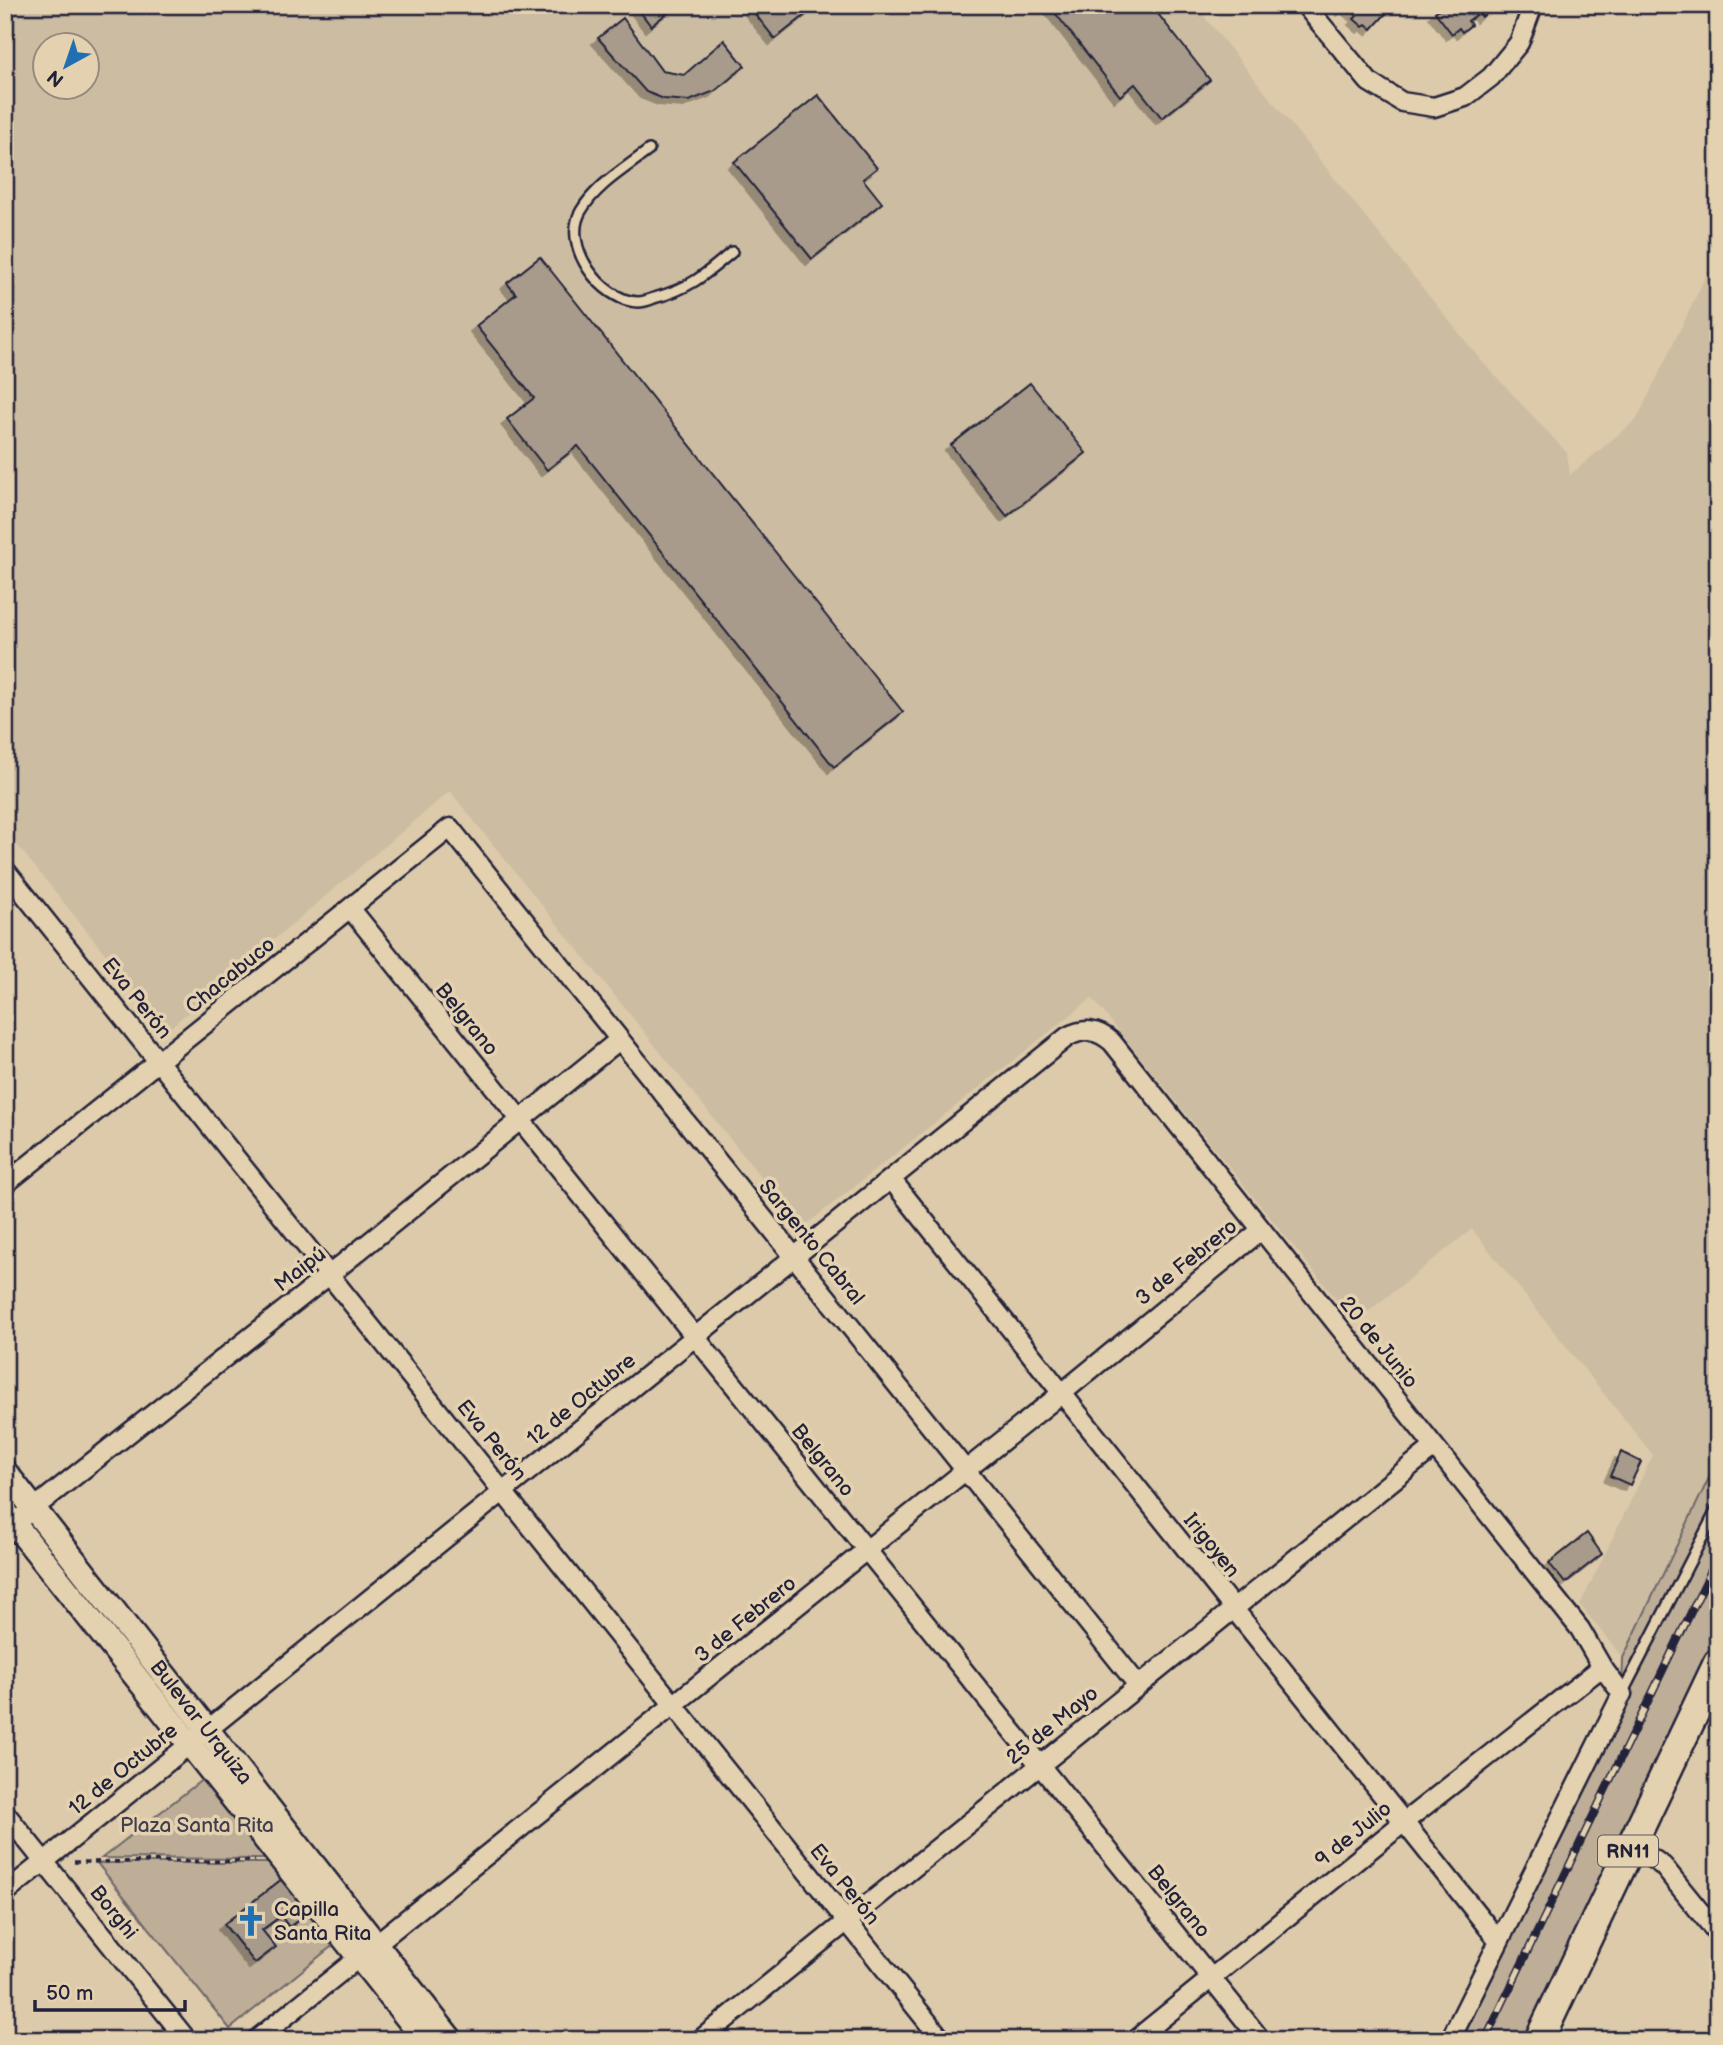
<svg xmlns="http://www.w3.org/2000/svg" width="1723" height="2045" viewBox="0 0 1723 2045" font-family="'Balsamiq Sans',sans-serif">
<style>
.built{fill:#ccbca1;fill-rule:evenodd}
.green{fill:#beae98;stroke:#70686a;stroke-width:2}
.building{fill:#a89b8b;stroke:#22223b;stroke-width:2;filter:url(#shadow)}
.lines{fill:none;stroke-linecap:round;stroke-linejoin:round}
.service-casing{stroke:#22223b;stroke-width:14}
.minor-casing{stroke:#22223b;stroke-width:23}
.tertiary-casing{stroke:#22223b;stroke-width:28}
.primary-casing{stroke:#22223b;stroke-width:33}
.path{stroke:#22223b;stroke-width:3.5;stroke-dasharray:5 5;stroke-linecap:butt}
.service{stroke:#e4d1af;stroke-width:9}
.minor{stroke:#e4d1af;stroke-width:18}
.tertiary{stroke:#e4d1af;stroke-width:23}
.primary{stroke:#e4d1af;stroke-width:28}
.rail-casing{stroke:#22223b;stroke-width:8}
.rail{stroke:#e4d1af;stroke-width:5;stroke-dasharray:16;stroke-linecap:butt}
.labels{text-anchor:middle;stroke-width:7;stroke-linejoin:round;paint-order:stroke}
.shield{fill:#e4d1af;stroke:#5c565e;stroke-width:2}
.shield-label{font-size:19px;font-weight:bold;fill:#22223b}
.street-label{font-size:21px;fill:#22223b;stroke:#e4d1af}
.park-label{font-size:21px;fill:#413e4e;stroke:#e4d1af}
.poi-label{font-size:21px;fill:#22223b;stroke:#e4d1af;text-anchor:start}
</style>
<defs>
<filter id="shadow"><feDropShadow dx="-6" dy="6" stdDeviation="0" flood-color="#0004"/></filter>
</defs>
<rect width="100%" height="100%" fill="#dccaaa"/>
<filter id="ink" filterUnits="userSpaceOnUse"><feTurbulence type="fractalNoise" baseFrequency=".0143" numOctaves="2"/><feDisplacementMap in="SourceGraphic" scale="14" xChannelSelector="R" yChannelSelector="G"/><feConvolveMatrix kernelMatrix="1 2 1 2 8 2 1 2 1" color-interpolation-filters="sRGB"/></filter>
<g filter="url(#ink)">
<!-- built -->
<path class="built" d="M5 5H1195L1479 358 1567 453 1570 475 1637 419 1718 251V1459L1623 1658 1580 1605 1653 1455 1472 1229 1355 1322 1092 998 802 1228 450 791 167 1030 5 830ZM46 46H88V88H46Z"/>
<!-- green -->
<path class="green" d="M1718 1459V1663L1539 2040H1450L1622 1694 1623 1658Z
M203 1779 265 1859 102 1858Z
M97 1863H270L282 1879 224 1925 255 1963 275 1947 262 1930 281 1916 290 1927 307 1913 332 1946 230 2029Z"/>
<!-- building -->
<path class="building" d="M635 5H677L651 26Z
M748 5H818L775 39Z
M1049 5H1151L1210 80 1162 118 1135 84 1120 96Z
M1338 5H1386L1390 9 1372 29 1366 24 1363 27 1354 19 1357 16 1347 7 1343 10Z
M1444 5H1490L1491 9 1482 17 1479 13 1468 21 1471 25 1462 32 1459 28 1452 34 1435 12Z
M623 18 662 71 684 75 724 40 745 66 715 91 689 101 664 99 646 92 598 38Z
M818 95 877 168 863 179 882 203 812 259 734 162Z
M540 257 903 712 834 767 578 446 547 470 507 419 534 398 476 326 516 294 507 283Z
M1030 383 1086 453 1007 516 951 445Z
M1621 1452 1641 1462 1630 1485 1610 1476Z
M1587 1533 1602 1554 1565 1583 1549 1563Z
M282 1879 299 1902 292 1907 301 1918 289 1927 281 1916 262 1930 276 1947 255 1963 224 1924Z"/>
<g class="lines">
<defs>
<path id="service" d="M649 150C626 168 596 185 581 211 561 245 601 301 638 302 643 302 649 300 654 298 689 289 705 275 732 252
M1622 1694 1718 1507"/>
<path id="minor" d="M1305 5 1369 82 1402 102 1434 107 1465 97 1491 77 1519 43 1533 5
M5 870 942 2040
M350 908 1261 2040
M891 1179 1498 1940
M5 1184 450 828 1138 1685
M5 1531 329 1275 619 1040
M5 1813 187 2040
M1631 1844 1663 1866 1718 1934
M5 1893 1067 1037C1084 1028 1097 1029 1112 1042L1580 1629 1602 1667 1622 1694 1450 2040
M256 2040 1062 1393 1260 1231
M700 2040 1434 1447
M1135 2040 1404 1822 1602 1667"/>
<g id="tertiary">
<path id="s1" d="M5 1472 451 2040"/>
<path d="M5 1512 425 2040"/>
</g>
<path id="primary" d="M1539 2040 1718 1663"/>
</defs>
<!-- service casing -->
<use href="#service" class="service-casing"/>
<!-- minor casing -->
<use href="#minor" class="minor-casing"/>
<!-- tertiary casing -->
<use href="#tertiary" class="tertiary-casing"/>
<!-- primary casing -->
<use href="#primary" class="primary-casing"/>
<!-- path -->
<path class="path" d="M74 1862 255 1861"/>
<!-- service -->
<use href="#service" class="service"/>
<!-- minor -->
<use href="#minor" class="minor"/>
<!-- tertiary -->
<use href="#tertiary" class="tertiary"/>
<!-- primary -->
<use href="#primary" class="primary"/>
<defs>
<path id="rail" d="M1485 2040 1718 1556"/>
</defs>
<!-- rail casing -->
<use href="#rail" class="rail-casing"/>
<!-- rail -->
<use href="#rail" class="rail"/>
</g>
</g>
<!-- icons -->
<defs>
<symbol id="church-bare" viewBox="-9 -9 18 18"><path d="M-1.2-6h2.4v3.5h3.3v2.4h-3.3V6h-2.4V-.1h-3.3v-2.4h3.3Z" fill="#1f6fb2" stroke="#e4d1af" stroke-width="2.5" paint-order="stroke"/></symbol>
</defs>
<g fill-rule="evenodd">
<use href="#church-bare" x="229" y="1899" width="44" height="44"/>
</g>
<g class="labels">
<!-- shield labels -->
<rect class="shield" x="1598" y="1835.5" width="60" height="31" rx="5"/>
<g class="shield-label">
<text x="1628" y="1858">RN11</text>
</g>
<!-- street labels -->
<g class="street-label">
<text transform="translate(230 975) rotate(-39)" y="7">Chacabuco</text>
<text transform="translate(137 998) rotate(51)" y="7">Eva Perón</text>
<text transform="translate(467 1019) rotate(51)" y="7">Belgrano</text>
<text transform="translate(812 1242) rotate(51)" y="7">Sargento Cabral</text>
<text transform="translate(1186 1262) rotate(-39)" y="7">3 de Febrero</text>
<text transform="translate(300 1269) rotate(-38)" y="7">Maipú</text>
<text transform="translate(1379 1342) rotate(51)" y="7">20 de Junio</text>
<text transform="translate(581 1399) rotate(-39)" y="7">12 de Octubre</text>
<text transform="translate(492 1440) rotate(51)" y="7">Eva Perón</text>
<text transform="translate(823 1460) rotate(51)" y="7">Belgrano</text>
<text transform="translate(1212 1545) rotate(51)" y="7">Irigoyen</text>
<text transform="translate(745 1619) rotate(-39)" y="7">3 de Febrero</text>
<text dy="7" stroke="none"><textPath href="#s1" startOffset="318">Bulevar Urquiza</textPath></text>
<text transform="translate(1052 1725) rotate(-39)" y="7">25 de Mayo</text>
<text transform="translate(123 1769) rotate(-39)" y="7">12 de Octubre</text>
<text transform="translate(1353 1834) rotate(-39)" y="7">9 de Julio</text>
<text transform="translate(845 1884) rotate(51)" y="7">Eva Perón</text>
<text transform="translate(1179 1901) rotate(51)" y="7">Belgrano</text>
<text transform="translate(114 1912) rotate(51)" y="7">Borghi</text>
</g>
<!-- park labels -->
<g class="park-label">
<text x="197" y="1832">Plaza Santa Rita</text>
</g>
<!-- poi labels -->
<g class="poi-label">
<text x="274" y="1916">Capilla<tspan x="274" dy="24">Santa Rita</tspan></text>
</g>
</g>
<!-- margin -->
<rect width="1723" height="2045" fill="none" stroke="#e4d1af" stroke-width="28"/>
<rect x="14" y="14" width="1695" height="2017" fill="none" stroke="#22223b" stroke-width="2.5" filter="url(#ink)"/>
<!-- north arrow -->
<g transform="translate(66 66) rotate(220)"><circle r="33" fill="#e4d1af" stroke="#968b81" stroke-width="2"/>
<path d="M0-5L12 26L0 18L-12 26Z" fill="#1f6fb2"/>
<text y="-10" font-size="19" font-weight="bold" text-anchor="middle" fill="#22223b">N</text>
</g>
<!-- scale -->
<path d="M35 2000v10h150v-10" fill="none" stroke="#22223b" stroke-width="3.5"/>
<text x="46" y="2000" font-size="21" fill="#22223b" stroke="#e4d1af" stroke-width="5" paint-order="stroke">50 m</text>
</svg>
